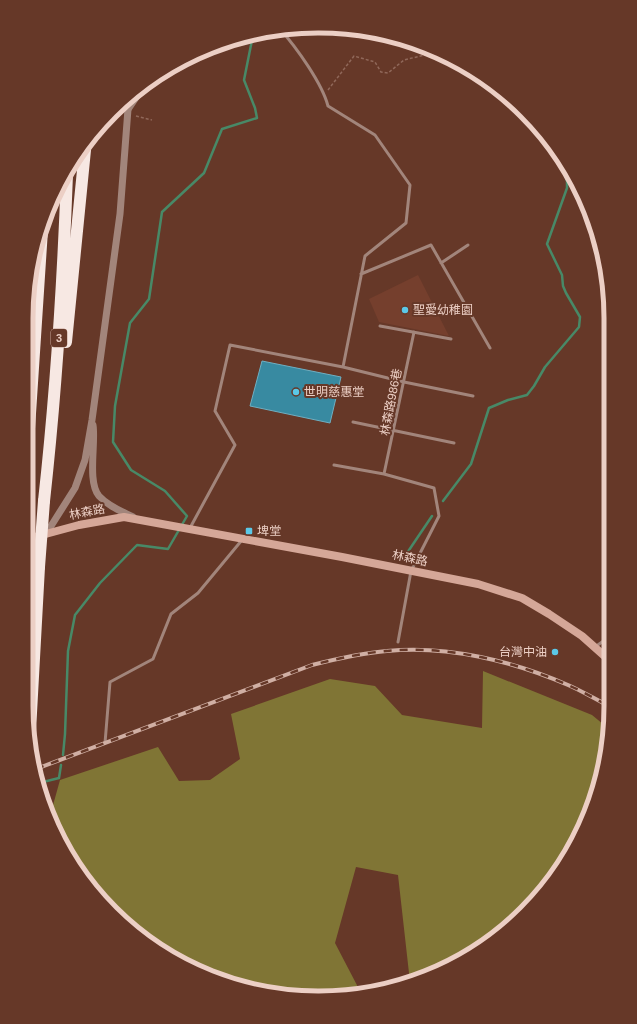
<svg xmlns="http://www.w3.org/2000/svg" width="637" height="1024" viewBox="0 0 637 1024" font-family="Arial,'Noto Sans TC',sans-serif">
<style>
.built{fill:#753f2d}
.forest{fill:#807535}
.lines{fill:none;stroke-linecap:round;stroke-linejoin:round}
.stream{stroke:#488967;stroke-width:2.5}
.building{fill:#388aa1;stroke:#6fafc2}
.path{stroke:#90685a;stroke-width:1.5;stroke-dasharray:3 2;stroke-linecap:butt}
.service{stroke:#a2857b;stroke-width:3}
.tertiary{stroke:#a2857b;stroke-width:7}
.secondary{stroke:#d5a798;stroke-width:8}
.motorway{stroke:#f7e8e3;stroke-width:12}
.rail-casing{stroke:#d0afa4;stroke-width:4}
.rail{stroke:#663828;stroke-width:2.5;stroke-dasharray:8;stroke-linecap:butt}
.motorway-bridge{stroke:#f7e8e3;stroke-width:12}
.poi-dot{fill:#5bc8e7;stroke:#663828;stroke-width:1.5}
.labels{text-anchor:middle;stroke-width:4;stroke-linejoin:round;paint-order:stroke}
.shield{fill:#663828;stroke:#c4a296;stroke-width:1}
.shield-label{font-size:11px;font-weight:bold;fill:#eccfc5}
.poi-label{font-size:12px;fill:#eccfc5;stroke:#663828;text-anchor:start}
.street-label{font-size:12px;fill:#eccfc5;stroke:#663828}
.rim{fill:none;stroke:#eccfc5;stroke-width:5}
</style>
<rect width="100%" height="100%" fill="#663828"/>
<!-- built -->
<path class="built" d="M418 275 449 336 379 322 369 299Z"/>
<!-- forest -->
<path class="forest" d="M483 671 592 715 609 729V743L589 817 551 883 481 949 412 983 410 982 398 875 356 867 335 943 360 991 318 998 225 983 141 938 86 883 50 816 60 780 158 747 179 781 210 780 240 759 231 714 330 679 375 686 402 715 482 728Z"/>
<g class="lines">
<!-- stream -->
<path class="stream" d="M566 177 575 179
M443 501 471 464 489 408 508 400 527 395 534 386 545 367 579 327 580 317 566 293 563 286 562 275 547 244 567 188V181L558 153
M403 559 432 516
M63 755 65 734 68 651 75 615 100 583 137 545 168 549 187 516 165 491 131 470 113 442 115 406 130 323 149 299 162 212 204 173 222 129 257 118 255 108 244 80 253 35
M39 783 59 778 61 765"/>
</g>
<!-- building -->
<path class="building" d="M262 361 341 377 330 423 250 406Z"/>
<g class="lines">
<!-- path -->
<path class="path" d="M328 90 354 56 375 62 381 72 388 73 404 60 437 52
M136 116 152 120"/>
<!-- service -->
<path class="service" d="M280 29C296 47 322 83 328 106L375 135 410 185 406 223 365 256 343 367
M130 110 149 82
M441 263 468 245
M361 274 431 245 490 348
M380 326 451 339
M353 422 454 443
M334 465 384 474 434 488 439 516 411 571 398 642
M384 474 414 332
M190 528 235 445 215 411 230 345 343 367 404 382 473 396
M595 647 609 637
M105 743 110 682 153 659 171 614 198 593 242 540"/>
<!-- tertiary -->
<path class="tertiary" d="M93 425C96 443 87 482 99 496 108 506 121 511 133 517
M46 534 75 488 85 460 92 420 120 214 129 96"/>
<!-- secondary -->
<path class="secondary" d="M27 539 79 525 124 517 342 557 478 584 522 598 549 614 582 636 609 660"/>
<!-- motorway -->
<path class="motorway" d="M66 342 86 140
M27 459 42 230
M44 501C56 392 63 284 67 174
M30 731 39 567"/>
<defs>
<path id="rail" d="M36 769 312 665C336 659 361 653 387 651 447 645 513 661 568 685 582 691 595 699 609 706"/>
</defs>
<!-- rail casing -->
<use href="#rail" class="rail-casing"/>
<!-- rail -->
<use href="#rail" class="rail"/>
<!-- motorway-bridge -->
<path class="motorway-bridge" d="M39 567 44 501"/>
</g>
<!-- markers -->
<g class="poi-dot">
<circle cx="405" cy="310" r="4"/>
<circle cx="296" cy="392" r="4"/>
<rect x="245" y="527" width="8" height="8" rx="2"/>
<circle cx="555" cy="652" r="4"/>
</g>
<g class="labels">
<!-- shield labels -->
<rect class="shield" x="51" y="329" width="16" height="18" rx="3"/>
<g class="shield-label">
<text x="59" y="342">3</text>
</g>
<!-- poi labels -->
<g class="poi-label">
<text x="413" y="314">聖愛幼稚園</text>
<text x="304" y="396">世明慈惠堂</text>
<text x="257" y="535">埤堂</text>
<text x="547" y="656" text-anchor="end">台灣中油</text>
</g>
<!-- street labels -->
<g class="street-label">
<text transform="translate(391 402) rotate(-79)" y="4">林森路986巷</text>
<text transform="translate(87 512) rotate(-11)" y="4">林森路</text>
<text transform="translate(410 558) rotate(12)" y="4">林森路</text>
</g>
</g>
<!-- crop -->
<path d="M0 0H637V1024H0ZM318 33H319A285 285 0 0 1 604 318V706A285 285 0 0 1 319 991H318A285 285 0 0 1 33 706V318A285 285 0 0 1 318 33Z" fill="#663828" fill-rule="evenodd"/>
<path class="rim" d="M318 33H319A285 285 0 0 1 604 318V706A285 285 0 0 1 319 991H318A285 285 0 0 1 33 706V318A285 285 0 0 1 318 33Z"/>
</svg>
